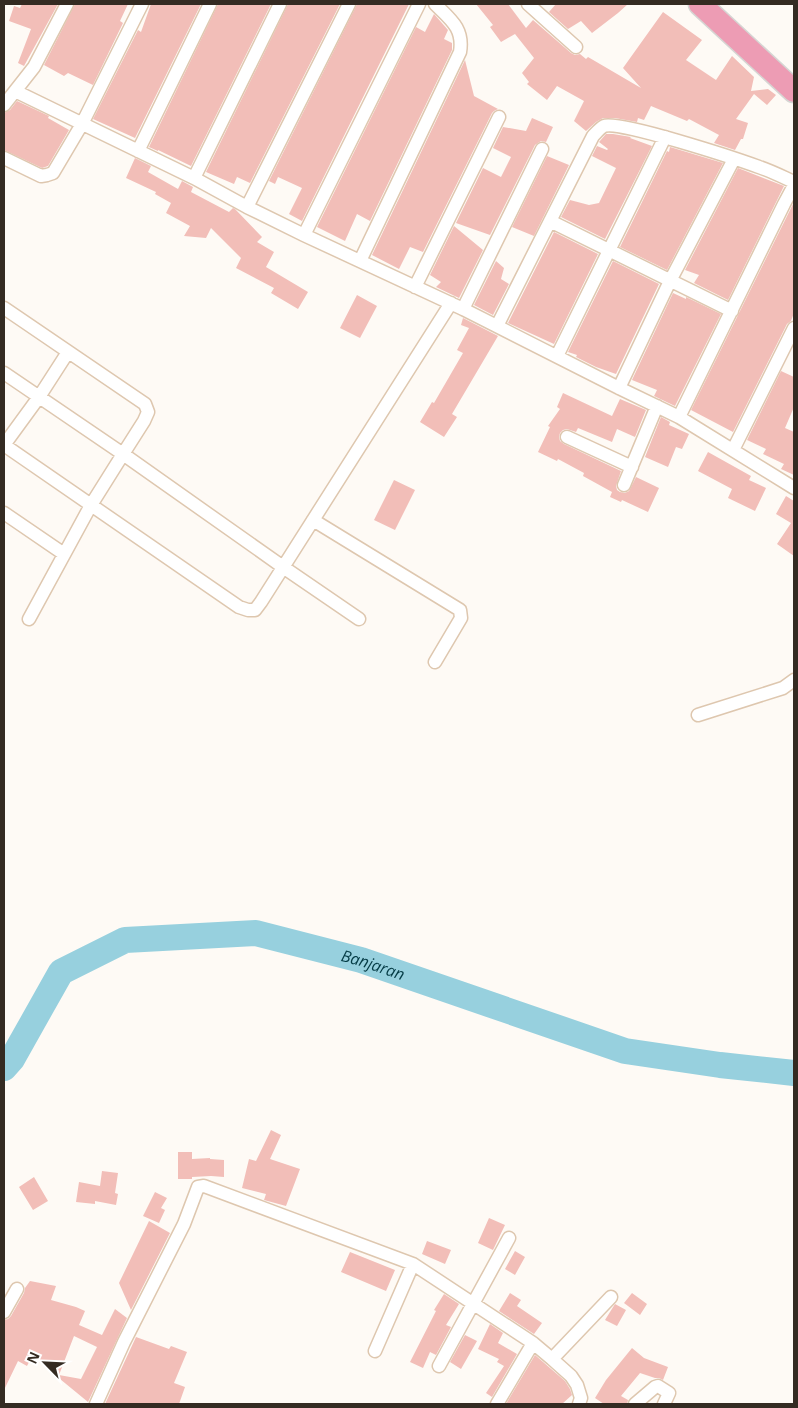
<svg xmlns="http://www.w3.org/2000/svg" width="798" height="1408" viewBox="0 0 798 1408" font-family="'Open Sans',sans-serif">
<style>
.lines{fill:none;stroke-linecap:round;stroke-linejoin:round}
.river{stroke:#97d0de;stroke-width:26}
.building{fill:#f2beb8;fill-rule:evenodd}
.street-casing{stroke:#dec7af;stroke-width:15}
.highway-casing{stroke:#d6d5d3;stroke-width:25}
.street{stroke:#fff;stroke-width:12}
.highway{stroke:#ed9cb4;stroke-width:22}
.labels{text-anchor:middle;stroke-width:4;stroke-linejoin:round;paint-order:stroke}
.water-label{font-size:16px;font-style:italic;fill:#053c46;stroke:#fff}
</style>
<rect width="100%" height="100%" fill="#fefaf5"/>
<g class="lines">
<!-- river -->
<path class="river" id="s1" d="M4 1068 12 1059 61 972 125 940 256 933 361 960 625 1051 720 1065 794 1073"/>
</g>
<!-- building -->
<path class="building" d="M22 4H58L24 66 18 63 31 29 9 21 14 6 20 8Z
M75 4H128L120 21 123 23 93 85 68 73 64 76 44 65Z
M151 4H201L135 138 93 119 138 30 141 32Z
M218 4H271L191 166 158 150V151L149 147Z
M288 4H340L250 183 237 177 234 184 206 172Z
M357 4H409L302 221 289 214 302 188 278 177 275 184 269 181Z
M476 4H508L526 28 533 20 571 53 575 55 580 54 586 59 588 57 641 88 623 68 663 12 702 40 686 60 716 80 732 56 754 77 751 91 768 89 776 95 767 105 754 94 736 119 748 123 743 139H741L735 150 714 143 719 135 689 119 687 121 651 106 644 120 638 118 637 122 615 118H603L596 122 586 131 574 121 584 101 557 86 547 100 527 84 529 82 522 73 534 58 515 34 501 42 490 27 493 25Z
M556 4H628L618 13 592 33 581 21 568 29 549 12Z
M434 14 448 30 444 39 452 43V50L370 221 357 214 345 241 317 227 416 27 425 32Z
M465 60 474 96 498 109 494 111 492 113 423 252 410 247 399 269 372 255Z
M17 101 49 116 48 118 69 130 48 166 42 168 4 150V113L10 110Z
M532 118 553 127 546 142 541 141 535 145 490 235 456 223 483 168 501 177 511 157 493 148 503 127 526 131Z
M606 134H613L631 137 630 138 652 146 605 239 561 217 570 200 589 205 599 203 616 168 592 156 597 146 607 150 608 149 599 142Z
M670 147 723 163 667 270 620 247 667 151 669 152Z
M547 156 569 165 534 236 512 227Z
M135 158 151 166 148 172 178 189 182 181 193 187 191 192 229 212 233 208 235 209 262 237 257 242 274 252 266 267 308 292 298 309 271 293 274 288 236 268 241 258 211 228 206 238 184 236 190 226 166 213 171 203 155 194 156 192 126 178Z
M738 168 784 186 728 300 694 283 699 275 685 270Z
M794 202V313L791 321 787 324 733 432 691 410Z
M454 226 483 250 459 298 436 287 441 282 430 275Z
M554 232 598 254 554 344 508 323Z
M496 261 504 268 501 279 509 284 493 315 474 305Z
M613 261 659 284 616 374 596 367 576 357 577 355 568 352Z
M673 293 686 299V297L721 314 675 406 654 396 657 390 632 380Z
M357 295 377 306 360 338 340 328Z
M463 318 498 336 452 414 457 417 444 437 420 422 432 402 434 403 463 353 457 350 469 328 461 325Z
M781 371 794 377V407L785 428 794 432V475L781 469 784 464 763 454 766 449 747 440Z
M563 393 612 416 620 399 646 410 635 437 617 429 612 442 578 428 576 432 567 429 563 430 560 433 559 437 560 441 564 444 621 471 616 486 617 490 620 492 625 493 629 491 636 477 659 488 648 512 622 500 621 502 610 497 612 492 583 476 584 473 558 459 557 461 538 452 550 427 548 426 560 409 557 407Z
M661 417 670 422 669 425 689 434 682 449 676 447 668 467 645 457Z
M708 452 751 476 749 480 766 488 755 511 728 498 732 489 698 471Z
M394 480 415 490 395 530 374 520Z
M786 496 794 501V556L777 544 791 523 776 514Z
M271 1130 281 1135 270 1159 300 1169 286 1206 264 1200 266 1194 242 1188 249 1159 256 1161Z
M178 1152H192V1159L210 1158V1159L224 1160V1177L211 1176 192 1177V1179H178Z
M102 1171 118 1173 115 1193 118 1194 116 1205 95 1201V1204L76 1202 79 1182 100 1186Z
M34 1177 48 1201 33 1210 19 1187Z
M155 1192 167 1198 161 1208 165 1210 159 1223 143 1216Z
M489 1218 505 1225 493 1250 478 1243Z
M149 1221 170 1233 131 1310 119 1283Z
M427 1241 451 1250 445 1264 422 1254Z
M515 1251 525 1257 515 1275 505 1269Z
M350 1252 395 1270 386 1291 341 1272Z
M30 1281 56 1286 51 1300 76 1307 85 1311 79 1325 102 1335 115 1309 127 1318 88 1402 32 1356 27 1366 18 1361 4 1390V1320L8 1319 11 1316 24 1293 25 1288ZM74 1336 97 1347 81 1379 59 1375Z
M510 1293 521 1300 517 1306 542 1323 534 1334 499 1311Z
M632 1293 647 1304 640 1315 624 1303Z
M444 1294 459 1304 446 1325 451 1327 436 1355 430 1352 423 1368 410 1362 436 1311 434 1310Z
M615 1304 626 1310 617 1326 605 1320Z
M490 1324 503 1333 498 1343 517 1354 492 1397 486 1393 504 1366 497 1362 499 1359 478 1349Z
M465 1335 477 1341 461 1369 450 1362Z
M136 1337 169 1349 171 1346 187 1352 174 1383 185 1387 179 1404H105Z
M632 1348 644 1358 668 1367 663 1380 659 1378H655L640 1373 621 1396 628 1400 627 1404H604L595 1398 606 1380Z
M535 1355 565 1381 570 1389 572 1395 562 1404H506Z"/>
<g class="lines">
<defs>
<path id="street" d="M528 4 576 47
M15 91 194 178 247 207 304 235 463 309 619 388 679 417 794 488
M4 105 34 67 67 4
M138 151 210 4
M4 158 41 176 47 175 53 173 82 124 142 4
M194 178 280 4
M247 207 349 4
M550 221 732 311
M304 235 419 4
M360 261 460 52C464 28 450 19 435 4
M415 287 499 117
M4 308 145 404 148 412 144 421 123 454 4 373
M463 309 542 149
M497 326 593 136C596 133 600 128 604 126 619 120 737 159 759 167 771 171 783 177 794 182
M557 356 665 137
M619 388 670 281 734 159
M679 417 784 204 792 189 794 188
M567 437 632 467
M4 445 239 607 248 610H255L261 602 451 303
M4 445 39 397 68 352
M733 450 794 328
M624 485 657 406
M4 513 64 554
M313 520 460 610 461 618 435 662
M29 619 91 505 123 454 283 567 359 619
M698 715 783 688 794 680
M4 1312 17 1289
M375 1351 413 1264
M552 1359 611 1297
M439 1366 509 1238
M96 1404 124 1342 184 1224 198 1187 204 1186 413 1264 533 1343 552 1359 571 1376 577 1385 581 1398 579 1404
M497 1404 533 1343
M635 1404 655 1387 658 1386 669 1393 664 1404"/>
<path id="highway" d="M700 4 794 91"/>
</defs>
<!-- street casing -->
<use href="#street" class="street-casing"/>
<!-- highway casing -->
<use href="#highway" class="highway-casing"/>
<!-- street -->
<use href="#street" class="street"/>
<!-- highway -->
<use href="#highway" class="highway"/>
</g>
<g class="labels">
<!-- water labels -->
<g class="water-label">
<text dy="6" stroke="none"><textPath href="#s1" startOffset="436">Banjaran</textPath></text>
</g>
</g>
<!-- border -->
<rect width="798" height="1408" fill="none" stroke="#342b22" stroke-width="10"/>
<!-- north arrow -->
<g transform="translate(45 1363) rotate(294)" stroke="#ffffff" stroke-width="4" paint-order="stroke">
<path d="M0-4L9 19L0 12L-9 19Z" fill="#342b22"/>
<text y="-8" font-size="14" font-weight="bold" text-anchor="middle" fill="#342b22">N</text>
</g>
</svg>
